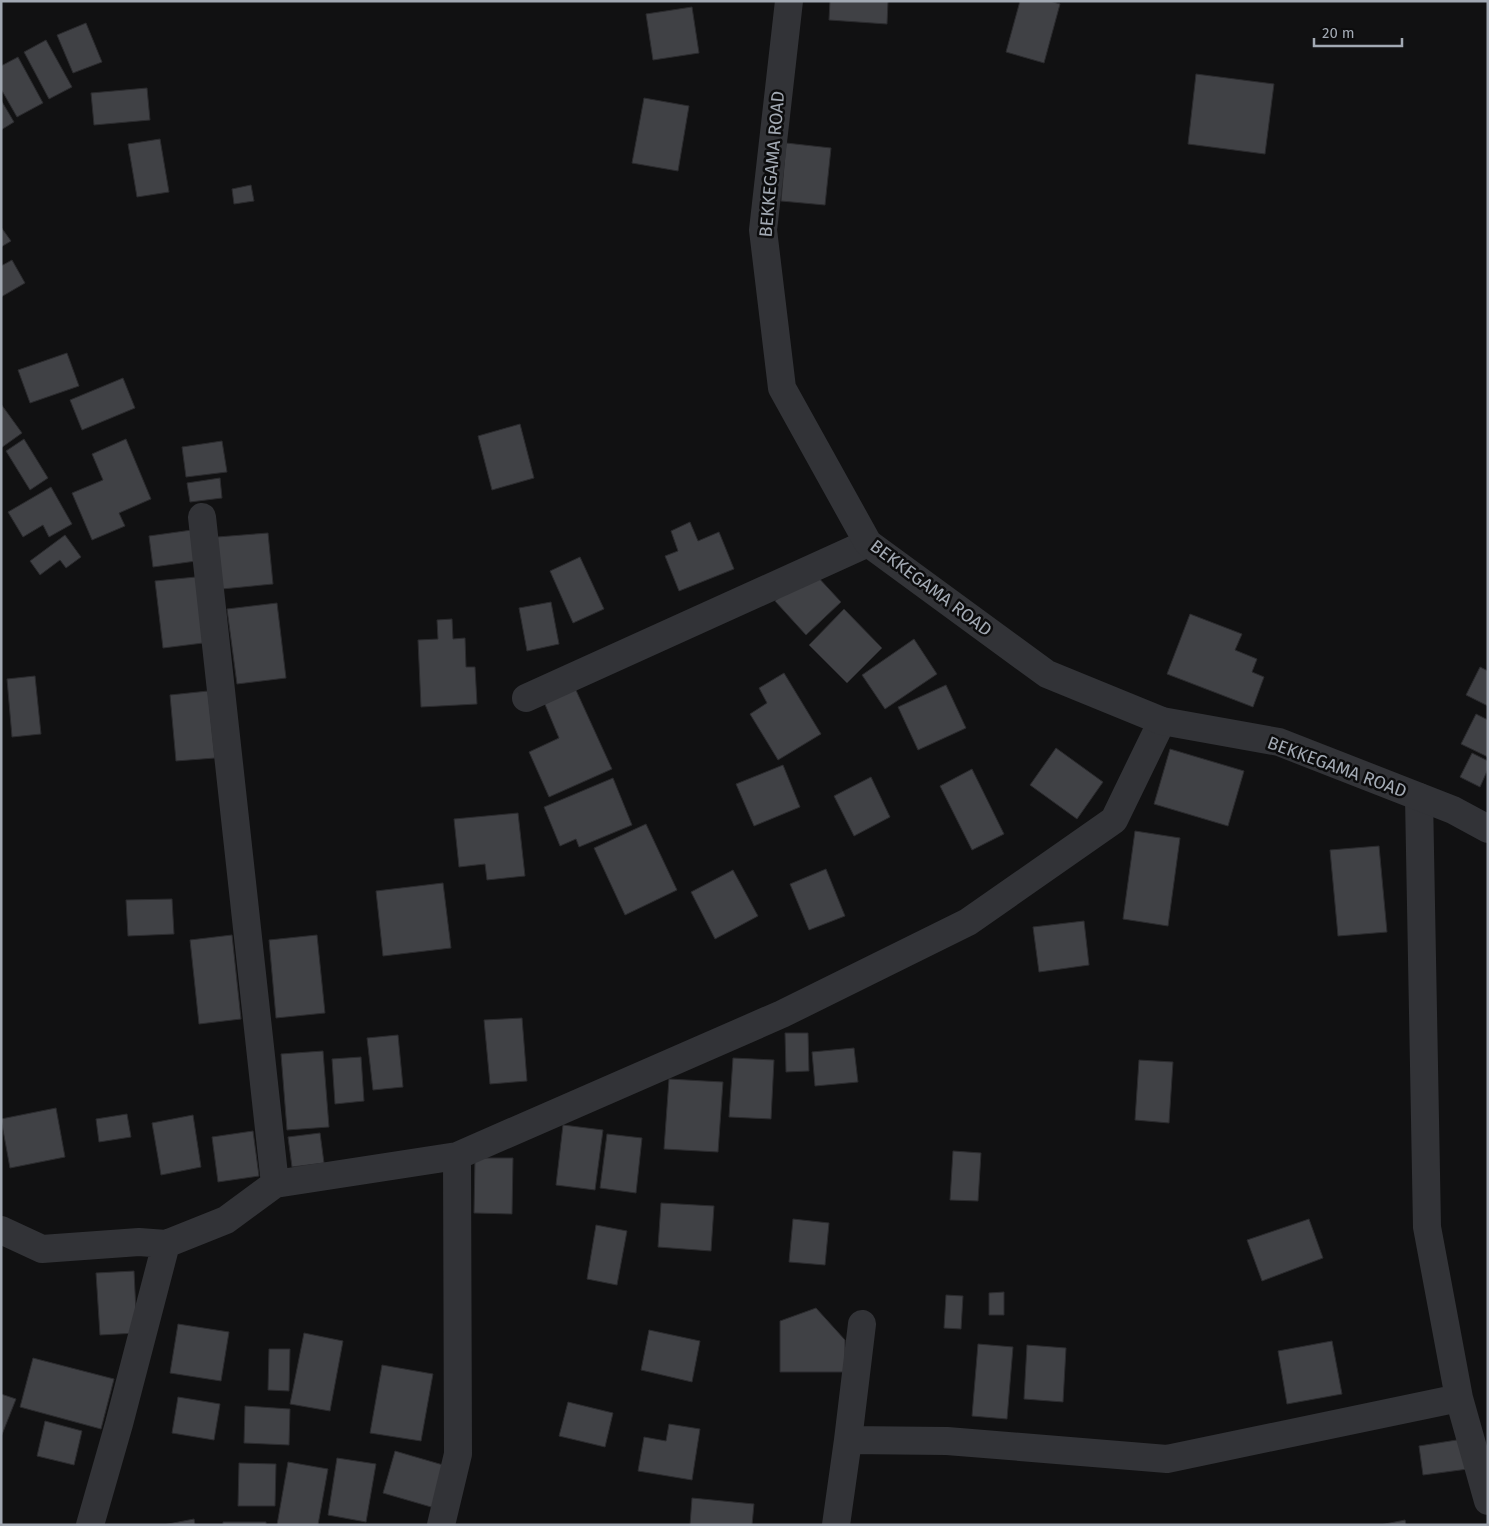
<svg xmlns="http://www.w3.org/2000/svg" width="1489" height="1526" viewBox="0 0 1489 1526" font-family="'Fira Sans',sans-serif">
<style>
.building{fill:#404145;stroke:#2b2b2e}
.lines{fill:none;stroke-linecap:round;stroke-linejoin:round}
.minor{stroke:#323337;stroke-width:28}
.tertiary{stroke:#323337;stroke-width:28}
.labels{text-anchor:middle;stroke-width:5;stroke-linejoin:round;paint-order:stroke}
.street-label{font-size:18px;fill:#a2a9b3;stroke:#0c0c0d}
</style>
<rect width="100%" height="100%" fill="#111112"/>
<!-- building -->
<path class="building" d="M830 1H888L887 24 829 20Z
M1020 1H1050L1060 4 1044 63 1006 52Z
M692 7 699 53 653 60 646 14Z
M86 23 102 62 73 73 57 35Z
M46 40 72 87 49 99 24 52Z
M18 57 43 103 17 117 1 89V66Z
M1196 74 1274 84 1265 154 1188 144Z
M147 88 150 120 94 125 91 93Z
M644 98 689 106 678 171 632 163Z
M1 100 14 122 1 130Z
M160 139 169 192 137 197 128 144Z
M786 143 831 148 825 205 781 201Z
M251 185 254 201 234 204 232 189Z
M1 227 11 241 1 247Z
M12 260 25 283 1 297V266Z
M67 353 79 386 30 403 18 370Z
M123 378 135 408 82 430 70 400Z
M1 404 22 433 1 448Z
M520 424 534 478 492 490 478 436Z
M24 439 48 478 30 490 6 451Z
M126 439 151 499 119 513 125 526 92 540 72 493 103 480 92 454Z
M222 441 227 472 186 477 182 447Z
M220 478 222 498 190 502 187 483Z
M51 487 72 524 49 537 43 525 23 537 8 512Z
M690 522 698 541 719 532 734 569 679 591 665 556 678 551 671 531Z
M192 530 196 561 153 567 149 536Z
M268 533 273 584 222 589 217 537Z
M65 535 81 557 66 568 60 560 40 575 30 561Z
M580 557 604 609 573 623 550 571Z
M816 575 841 602 806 635 775 601 796 582 802 588Z
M196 577 203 643 163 648 155 581Z
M551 602 559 644 527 651 519 608Z
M277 603 286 678 237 684 227 609Z
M844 609 882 648 847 683 809 645Z
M1190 614 1242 634 1235 650 1257 659 1252 672 1264 677 1253 707 1167 674Z
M452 619 453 639 465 638 466 667H475L477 704 421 707 418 640 438 639 437 620Z
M914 639 937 674 885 709 862 675Z
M1480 667 1488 671V706L1466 695Z
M784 673 821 734 778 760 750 714 767 703 759 688Z
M35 676 41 734 12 737 7 679Z
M946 685 966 728 918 750 898 707Z
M575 688 612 769 549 797 529 752 559 738 544 702Z
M208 691 215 758 176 761 170 695Z
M1476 714 1488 720V757L1461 744Z
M1056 748 1103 782 1077 819 1030 785Z
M1170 749 1244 771 1228 826 1154 804Z
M1472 753 1488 761V769L1480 787 1460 777Z
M783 765 800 807 754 826 736 784Z
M972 769 1004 834 972 850 940 786Z
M871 777 890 817 854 836 834 796Z
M613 778 632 825 579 847 576 839 560 846 544 807Z
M518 813 525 876 487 880 485 864 459 867 454 819Z
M646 824 677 890 625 915 594 848Z
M1135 831 1180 838 1168 926 1123 919Z
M1379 846 1387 932 1338 936 1330 850Z
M826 869 845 916 809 930 790 884Z
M733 870 758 916 715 939 691 892Z
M443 883 451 948 383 956 376 891Z
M172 899 174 934 128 936 126 900Z
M1084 921 1089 965 1039 972 1033 927Z
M232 935 241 1019 199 1024 190 940Z
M317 935 325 1013 276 1018 269 940Z
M522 1018 527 1081 490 1084 484 1020Z
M785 1033H808L809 1071 786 1072Z
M398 1035 403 1087 373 1090 367 1038Z
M854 1048 858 1082 815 1086 812 1052Z
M323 1051 329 1127 287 1130 281 1054Z
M361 1057 364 1101 335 1104 332 1059Z
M733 1058 774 1060 771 1119 729 1117Z
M1139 1060 1173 1062 1169 1123 1135 1120Z
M669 1079 723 1082 718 1152 664 1149Z
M56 1108 65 1157 10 1168 1 1119Z
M127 1114 131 1137 99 1142 96 1119Z
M193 1115 201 1167 161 1175 152 1123Z
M563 1125 603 1130 595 1190 556 1185Z
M253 1131 259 1176 218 1182 212 1137Z
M320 1133 324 1163 292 1167 288 1137Z
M607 1134 642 1138 636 1193 600 1188Z
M953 1151 981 1153 978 1201 950 1200Z
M475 1158H513L512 1214 474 1213Z
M661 1203 714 1206 711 1251 658 1247Z
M793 1219 829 1223 825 1265 789 1262Z
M1309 1219 1323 1258 1262 1281 1247 1240Z
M596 1225 627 1231 617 1285 587 1279Z
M134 1271 137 1333 100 1335 96 1273Z
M1004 1292V1315H989V1293Z
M946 1295 963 1296 961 1329 944 1328Z
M816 1308 845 1340V1372H780V1321Z
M178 1324 229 1332 221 1381 170 1373Z
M649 1330 700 1341 692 1382 641 1370Z
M304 1333 343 1341 330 1411 290 1404Z
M1332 1341 1342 1394 1287 1404 1278 1351Z
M978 1344 1013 1347 1007 1419 972 1416Z
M1027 1345 1066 1348 1063 1402 1024 1399Z
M269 1349H290L289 1391 268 1390Z
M33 1358 114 1379 101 1429 20 1407Z
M382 1365 433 1374 421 1441 370 1433Z
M1 1394 16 1399 1 1437Z
M178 1397 220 1404 214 1440 172 1433Z
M568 1402 613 1413 605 1447 559 1436Z
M245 1406 290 1409 289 1445 244 1443Z
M45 1421 82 1431 74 1465 37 1456Z
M669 1424 700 1429 692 1480 638 1471 644 1437 666 1441Z
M1463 1439 1468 1469 1423 1475 1419 1446Z
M395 1451 450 1467 438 1509 383 1493Z
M337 1458 376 1464 366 1522 328 1515Z
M288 1462 328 1469 318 1525H277Z
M239 1463 276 1464 275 1506H238Z
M692 1498 754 1504 752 1525H690Z
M194 1519 195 1525H163Z
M1405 1520 1406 1525H1380Z
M223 1522H266V1525H223Z"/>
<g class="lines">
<!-- minor -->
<path class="minor" d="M202 517 275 1184
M526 698 868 543
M1419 797 1427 1227 1459 1398 1488 1501
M1 1230 42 1249 139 1242 166 1244
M862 1324 848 1440 947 1441 1167 1459 1459 1398
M90 1525 119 1424 166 1244 226 1220 275 1184 457 1156 782 1014 968 922 1114 820 1162 721
M441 1525 458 1454 457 1156
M836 1525 848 1440"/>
<!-- tertiary -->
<path class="tertiary" d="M789 1 763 230 782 388 868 543 1047 674 1162 721 1279 742 1453 810 1488 829"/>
</g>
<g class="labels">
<!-- street labels -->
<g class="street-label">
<text transform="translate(772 164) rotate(-85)" y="6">BEKKEGAMA ROAD</text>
<text transform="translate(931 588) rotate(37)" y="6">BEKKEGAMA ROAD</text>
<text transform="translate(1337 767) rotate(20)" y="6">BEKKEGAMA ROAD</text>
</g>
</g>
<!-- border -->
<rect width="1489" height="1526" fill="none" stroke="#a2a9b3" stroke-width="5"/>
<!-- scale -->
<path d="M1314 38v8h88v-8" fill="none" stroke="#a2a9b3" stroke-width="2.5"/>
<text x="1322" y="38" font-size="15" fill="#a2a9b3" stroke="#0c0c0d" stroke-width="4" paint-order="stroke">20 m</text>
</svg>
